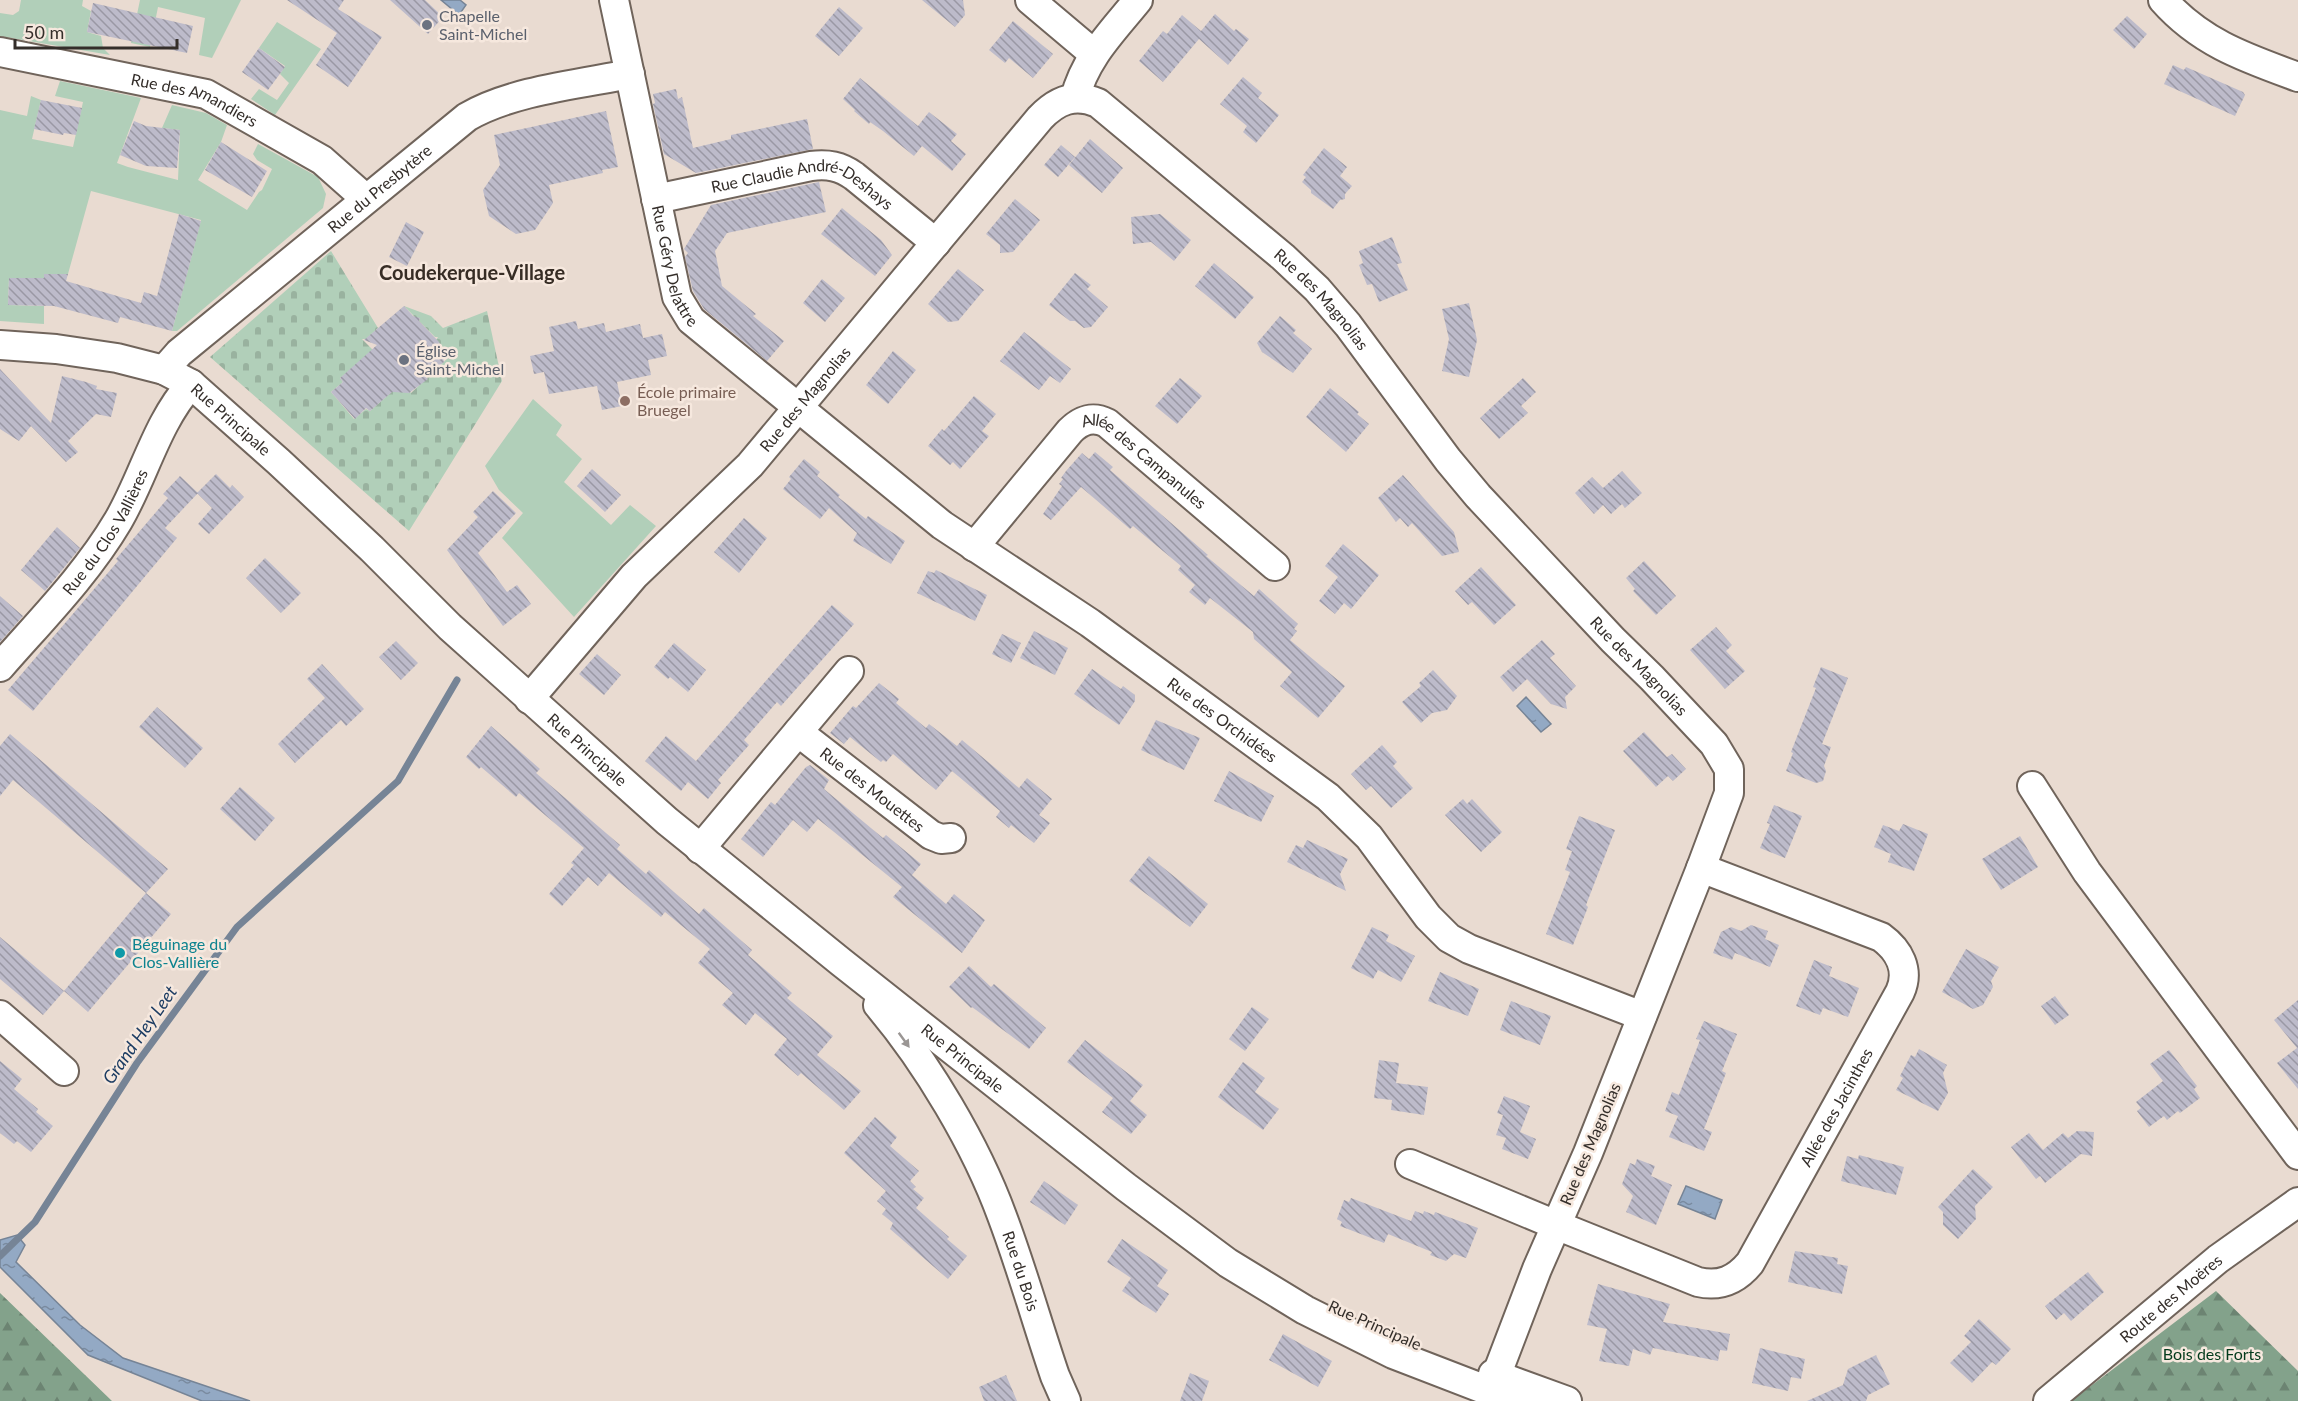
<svg xmlns="http://www.w3.org/2000/svg" width="2298" height="1401" viewBox="0 0 2298 1401" font-family="Lato,sans-serif">
<style>
.forest{fill:url(#forest-firs)}
.cemetery{fill:url(#cemetery-stones)}
.green{fill:#b1cfb9}
.water{fill:url(#water-ripples);stroke:#768496;stroke-width:1.5}
.lines{fill:none;stroke-linecap:round;stroke-linejoin:round}
.stream{stroke:#768496;stroke-width:7}
.building{fill:url(#building-back-hatch)}
.minor-casing{stroke:#70645b;stroke-width:32}
.minor{stroke:#fff;stroke-width:28}
.oneway{fill:#9a9694}
.worship-dot{fill:#6b7280;stroke:#f6e8de;stroke-width:2}
.education-dot{fill:#8d6e63;stroke:#f6e8de;stroke-width:2}
.culture-dot{fill:#0f9aa8;stroke:#f6e8de;stroke-width:2}
.labels{text-anchor:middle;stroke-width:5;stroke-linejoin:round;paint-order:stroke}
.worship-label{font-size:16px;fill:#5b616d;stroke:#f6e8de;text-anchor:start}
.street-label{font-size:16px;fill:#342e2a;stroke:#f6e8de}
.education-label{font-size:16px;fill:#785e54;stroke:#f6e8de;text-anchor:start}
.culture-label{font-size:16px;fill:#0d838f;stroke:#f6e8de;text-anchor:start}
.park-label{font-size:16px;fill:#023a1b;stroke:#f6e8de}
.water-label{font-size:18px;font-style:italic;fill:#1d3d63;stroke:#f6e8de}
.quarter-label{font-size:20px;font-weight:bold;fill:#372d25;stroke:#f6e8de}
</style>
<defs>
<pattern id="forest-firs" width="22" height="20" patternUnits="userSpaceOnUse" patternTransform="scale(1.5)"><rect width="22" height="20" fill="#83a28b"/><path d="M5 1l3.5 6h-7zM16 11l3.5 6h-7z" fill="#6c8472"/></pattern>
<pattern id="cemetery-stones" width="16" height="16" patternUnits="userSpaceOnUse" patternTransform="scale(1.5)"><rect width="16" height="16" fill="#b1cfb9"/><path d="M2 7V4a2 2 0 0 1 4 0v3zM10 15v-3a2 2 0 0 1 4 0v3z" fill="#99b29f"/></pattern>
<pattern id="water-ripples" width="26" height="14" patternUnits="userSpaceOnUse" patternTransform="scale(1.5)"><rect width="26" height="14" fill="#93a9c4"/><path d="M2 4q2-2 4 0t4 0M15 11q2-2 4 0t4 0" fill="none" stroke="#798a9f"/></pattern>
<pattern id="building-back-hatch" width="6" height="6" patternUnits="userSpaceOnUse" patternTransform="scale(1.5)"><rect width="6" height="6" fill="#bdbbca"/><path d="M-1 5l2 2M0 0l6 6M5-1l2 2" fill="none" stroke="#9a98a4"/></pattern>
</defs>
<rect width="100%" height="100%" fill="#e9dbd1"/>
<!-- forest -->
<path class="forest" d="M2216 1291 2298 1371V1401H2071Z
M0 1293 112 1401H0Z"/>
<!-- cemetery -->
<path class="cemetery" d="M331 251 378 328 366 339H362L374 351 340 378 343 382 331 392 354 419 366 409 370 411 403 382 411 393 450 356 436 340 438 337H435L419 321 420 318 417 319 404 306 431 316 443 328 487 311 502 381 409 531 210 357Z"/>
<!-- green -->
<path class="green" d="M21 0H83L82 6 91 11 87 32 101 36 103 48 110 55 0 36V13L13 15 19 11Z
M140 0H241L212 58 199 55 205 18 158 7 150 47 131 43Z
M277 22 321 49 275 115 251 99 259 89 277 100 289 83 280 74 285 66 259 48Z
M60 81 141 98 117 163 128 167 178 180 180 130 162 128 172 105 206 113 227 125 221 142 198 180 247 210 259 192 262 190 272 169 257 160 253 154 258 144 318 177 326 194 323 208 177 331H172L201 220 91 191 68 274H44V278H9L8 305 44 306V324L0 321V110L27 116 31 96 41 100 32 139 73 147 83 102 55 96Z
M533 399 562 425 556 435 582 459 564 482 611 525 630 505 656 526 574 617 502 538 523 513 499 490 485 466Z"/>
<!-- water -->
<path class="water" d="M441 0H460L466 5 459 15Z
M1526 697 1551 724 1541 732 1517 706Z
M1686 1186 1722 1200 1715 1219 1678 1204Z
M17 1235 25 1245 16 1262 80 1325 123 1358 250 1401H202L88 1355 0 1267V1240Z"/>
<g class="lines">
<!-- stream -->
<path class="stream" d="M0 1256 35 1222 137 1063 237 927 398 781 457 680"/>
</g>
<!-- building -->
<path class="building" d="M287 0H344L338 9 382 37 348 87 316 65 337 33Z
M390 0H425L443 17 428 34Z
M922 0H963L965 15 955 27Z
M93 3 193 26 187 53 87 32Z
M839 7 863 28 839 56 815 36Z
M1215 14 1234 31 1236 29 1249 39 1228 65 1199 39 1163 82 1139 61 1163 31 1167 34 1182 15 1201 31Z
M2127 16 2147 34 2134 49 2113 30Z
M1013 21 1053 54 1033 78 1009 58 1005 63 989 50Z
M259 48 285 67 268 90 242 72Z
M2173 65 2184 70 2186 67 2243 92 2245 95 2235 116 2164 84Z
M1243 77 1262 93 1258 98 1279 115 1256 143 1243 132 1247 126 1220 104Z
M860 78 918 126 929 112 957 134 951 141 966 154 952 171 922 146 914 156 883 131 870 122 869 124 854 111 855 110 843 99Z
M676 89 678 99 682 97 693 148 731 139V135L807 119 813 149 696 173 664 154 653 104 655 103 653 94Z
M41 100 82 108 76 135 64 133 63 135 34 129Z
M606 111 618 167 602 170 603 173 549 185 553 203 535 230 516 234 489 216 483 190 500 165 494 135Z
M134 121 146 126 180 130 177 168 146 166 120 155Z
M1090 139 1123 168 1102 193 1069 165Z
M221 142 267 171 252 197 205 170Z
M1061 145 1075 157 1058 177 1044 165Z
M1324 148 1347 167 1340 176 1352 186 1345 194V199L1340 200 1333 209 1311 193V190L1302 182 1306 177 1303 175Z
M819 182 826 212 727 233 715 251 722 286 756 314 753 316 784 341 767 361 704 309 693 291 685 257 688 253 684 249 711 205Z
M1015 199 1040 220 1013 252 1000 253V245L986 234Z
M842 208 881 240 892 255 875 276 821 234Z
M179 214 201 221 172 331 120 317 118 323 54 306 8 305 9 278H44V274H68L66 281 141 303 144 292 157 296Z
M1160 214 1191 240 1174 261 1151 242 1133 244 1131 217Z
M406 222 424 232 407 266 389 257Z
M1392 237 1402 263 1397 264 1408 290 1379 302 1372 284 1367 285 1359 265 1363 263 1359 251Z
M1214 263 1254 297 1235 319 1195 286Z
M958 269 984 290 958 321 948 322 928 304Z
M1075 273 1091 285 1087 289 1108 307 1091 327 1084 328 1075 321H1070L1049 305Z
M822 279 845 298 825 322 803 303Z
M1469 303 1477 340 1469 377 1442 371 1449 339 1442 309Z
M404 306 413 316 420 318 419 321 439 342 444 362 426 377 428 379 409 393 392 392 370 411 366 408 355 419 331 392 343 382 340 378 377 345 364 340Z
M1280 316 1296 330 1293 333 1312 349 1293 373 1262 352 1257 343Z
M576 321 578 329 604 323 606 332 640 324 643 338 662 334 667 356 648 360 651 375 617 382 622 406 602 410 597 386 549 394 544 372 534 374 530 356 554 351 549 327Z
M1024 332 1071 369 1060 383 1050 376 1039 390 1000 361Z
M893 351 916 370 888 404 866 385Z
M0 369 51 423 62 376 86 382 97 386 96 389 117 393 111 417 96 414 68 441 78 452 66 462 31 426 19 441 0 429Z
M1180 378 1202 396 1177 424 1155 406Z
M1523 378 1536 392 1521 406 1528 413 1499 439 1480 418Z
M1330 388 1359 412 1357 414 1369 424 1346 452 1306 417Z
M974 396 996 414 982 431 989 436 960 469 953 462 950 465 928 446 942 429 944 431Z
M1095 452 1113 467 1110 470 1208 555 1206 556 1254 596 1259 589 1298 624 1294 629 1297 631 1290 640 1345 686 1318 718 1280 686 1292 672 1254 639 1253 632 1210 598 1205 605 1189 592 1195 585 1178 570 1181 566 1133 526 1130 529 1081 487 1051 520 1043 514 1062 486 1059 484 1063 479 1061 478 1066 471 1082 453 1089 459Z
M804 459 820 472 817 476 840 495 838 497 866 519 868 516 905 541 891 564 853 541 857 533 829 508 820 519 783 489 791 479 789 477Z
M592 469 621 495 605 512 577 486Z
M1622 471 1642 493 1625 508 1622 504 1611 514 1603 505 1594 514 1575 493 1592 477 1603 488Z
M216 474 230 488 232 485 244 497 209 534 198 524 212 508 197 493Z
M1403 475 1454 532 1459 552 1442 556 1412 523 1408 527 1400 518 1396 522 1378 498Z
M180 476 198 493 165 528 177 538 33 711 8 690 118 561 116 559 168 498 163 494Z
M493 491 516 513 478 553 507 592 517 585 531 604 503 626 447 550 478 517 473 512Z
M744 518 767 538 739 573 714 552Z
M57 527 80 548 45 591 21 570Z
M1343 544 1379 575 1351 609 1344 603 1335 614 1319 601 1338 577 1325 566Z
M265 558 301 593 281 613 246 578Z
M1644 561 1676 596 1656 615 1633 591 1635 589 1626 578Z
M1481 567 1516 605 1494 625 1472 602 1468 605 1455 591Z
M936 570 987 595 975 621 917 593 928 571 934 573Z
M0 596 23 616 0 642Z
M832 605 854 624 781 706 777 702 744 740 749 745 718 780 721 783 708 799 688 782 681 791 645 761 666 736 696 761Z
M1716 627 1732 645 1726 651 1745 671 1725 689 1690 650Z
M1034 631 1068 648 1055 675 1020 658Z
M1002 634 1021 643 1011 663 992 654Z
M1542 640 1555 654 1550 658 1576 686 1565 697 1567 709 1551 704 1527 679 1513 692 1500 677Z
M396 641 418 663 401 680 379 657Z
M674 643 706 670 688 692 670 677 668 679 654 667Z
M597 654 621 675 604 695 579 674Z
M322 664 364 709 346 726 341 720 295 763 278 744 325 698 307 679Z
M1821 667 1848 678 1822 744 1831 747 1824 766 1826 771 1823 781 1816 783 1786 771 1793 753 1791 752 1816 688 1813 687Z
M1092 669 1121 689 1123 686 1135 695V701L1119 725 1074 694Z
M1433 670 1457 696 1447 710 1432 713 1421 723 1402 702 1421 686 1419 683Z
M879 683 899 699 896 703 926 728 929 724 957 746 962 740 1019 788 1027 778 1052 799 1039 815 1050 823 1034 843 1011 825 1009 828 996 817 1000 811 952 771 936 790 893 754 886 762 883 760 881 762 850 737 844 744 830 733 853 706 856 708Z
M157 707 203 748 185 768 139 727Z
M1156 720 1200 738 1184 770 1141 750Z
M491 726 540 769 536 773 620 845 617 849 646 874 649 870 699 914 704 908 752 950 748 955 792 993 787 998 833 1036 817 1055 861 1091 844 1110 801 1073 798 1076 774 1055 787 1039 755 1013 746 1025 722 1005 733 993 698 963 710 949 665 912 661 917 609 873 598 886 588 877 562 906 549 894 574 865 571 863 584 848 519 793 516 797 481 767 479 769 466 757Z
M1644 732 1667 757 1672 754 1686 769 1673 781 1668 776 1656 787 1623 751Z
M10 734 168 869 146 893 13 780 0 796V746Z
M1382 745 1397 762 1393 766 1413 788 1391 808 1371 786 1366 790 1351 774Z
M810 765 829 780 824 789 883 838 886 835 921 864 912 875 946 904 954 894 985 920 962 953 893 897 902 887 818 819 807 832 793 820 763 857 741 839 771 802 775 805 806 767Z
M1229 771 1274 796 1261 822 1214 801Z
M240 787 275 818 255 841 220 809Z
M1463 799 1467 804 1472 799 1502 832 1481 852 1445 815Z
M1774 805 1802 816 1785 858 1760 848 1770 824 1767 823Z
M1579 816 1615 830 1586 905 1588 907 1573 945 1546 934 1570 872 1565 870 1572 851 1566 849Z
M1903 824 1928 834 1914 871 1888 862 1891 854 1874 847 1883 825 1899 831Z
M2020 836 2038 867 2001 890 1982 859Z
M1307 840 1348 859 1340 874 1346 891 1287 862 1296 845 1303 848Z
M1149 856 1208 904 1190 927 1129 881Z
M146 893 171 914 88 1012 64 991Z
M1751 925 1768 931 1765 939 1779 945 1770 967 1735 953 1732 960 1713 953 1721 932 1731 927 1741 931Z
M1372 927 1389 935 1386 941 1415 956 1401 982 1378 970 1373 979 1351 968Z
M0 937 64 991 43 1015 0 979Z
M1966 949 1999 967 1991 981 1993 987 1983 1005 1973 1009 1942 992Z
M1814 960 1832 967 1829 976 1859 988 1848 1017 1823 1008 1820 1015 1796 1006Z
M969 966 991 987 994 984 1046 1028 1029 1049 972 1007 971 1008 949 987Z
M1440 972 1479 989 1468 1016 1428 1001Z
M2055 996 2069 1015 2055 1025 2041 1006Z
M2298 1000V1089L2277 1063 2297 1048 2274 1020Z
M1511 1001 1551 1016 1540 1045 1500 1030Z
M1252 1007 1269 1019 1245 1051 1229 1039Z
M1704 1021 1737 1034 1722 1071 1726 1073 1704 1129 1712 1132 1704 1151 1669 1137 1678 1116 1665 1111 1672 1092 1679 1095 1700 1040 1696 1039Z
M1085 1040 1143 1085 1130 1101 1147 1115 1131 1134 1102 1112 1113 1098 1067 1062Z
M1919 1049 1947 1065 1943 1073 1948 1093 1938 1111 1896 1090 1903 1078 1900 1076 1911 1055 1915 1057Z
M2169 1050 2197 1086 2194 1089 2200 1098 2180 1113 2178 1111 2167 1120 2164 1116 2149 1127 2137 1111 2141 1108 2136 1102 2163 1081 2150 1064Z
M1379 1060 1399 1063 1396 1083 1428 1087 1424 1115 1391 1110 1392 1100 1374 1098Z
M0 1061 22 1079 14 1089 38 1109 36 1112 53 1126 31 1152 17 1141 14 1144 0 1133Z
M1243 1062 1265 1078 1255 1092 1279 1109 1263 1130 1218 1097Z
M1504 1096 1530 1106 1520 1132 1536 1139 1528 1159 1502 1149 1506 1138 1496 1135 1503 1115 1497 1113Z
M875 1117 897 1137 890 1146 919 1171 910 1181 916 1187 913 1189 924 1198 916 1208 949 1237 947 1239 967 1256 948 1279 890 1229 893 1223 882 1214 886 1209 877 1201 886 1191 844 1153Z
M2077 1131 2094 1132 2092 1156 2081 1154 2045 1183 2040 1176 2036 1179 2011 1147 2029 1133 2043 1150 2063 1133 2068 1138Z
M1859 1155 1904 1167 1896 1195 1841 1181 1847 1156 1858 1159Z
M1637 1159 1655 1166 1651 1176 1672 1185 1656 1225 1626 1212 1633 1196 1622 1184 1630 1163 1635 1165Z
M1973 1169 1993 1187 1975 1206 1976 1219 1958 1239 1943 1225V1212L1938 1207Z
M1044 1181 1078 1205 1065 1225 1030 1202Z
M1351 1198 1411 1221 1415 1211 1423 1214 1424 1211 1434 1215 1435 1212 1478 1228 1466 1258 1454 1254 1446 1261 1430 1255 1432 1252 1388 1234 1384 1243 1340 1226 1342 1222 1337 1219 1344 1200 1349 1202Z
M1122 1239 1168 1270 1157 1286 1169 1294 1156 1313 1122 1291 1131 1278 1107 1262Z
M1795 1251 1838 1258 1837 1264 1848 1266 1842 1294 1788 1282Z
M2088 1272 2104 1292 2071 1321 2064 1313 2056 1320 2045 1306Z
M1598 1284 1670 1304 1663 1322 1730 1334 1727 1351 1720 1350 1718 1361 1653 1348 1650 1355 1633 1349 1629 1366 1599 1361 1607 1329 1587 1325Z
M1979 1319 2011 1349 1996 1365 1992 1362 1972 1383 1950 1363 1971 1342 1964 1336Z
M1283 1334 1332 1361 1318 1387 1269 1360Z
M1760 1348 1805 1359 1801 1379 1791 1377 1788 1391 1752 1383Z
M1876 1355 1890 1384 1868 1395 1866 1401H1807L1843 1385 1848 1369Z
M1190 1373 1209 1381 1202 1401H1180Z
M1006 1375 1017 1401H984L979 1387Z"/>
<g class="lines">
<defs>
<g id="minor">
<path id="s1" d="M614 0 677 297 691 320 942 525 1090 623 1328 797 1369 837 1428 917 1449 938 1469 949 1642 1016"/>
<path d="M1030 0 1094 54"/>
<path d="M2163 0C2201 43 2246 58 2298 77"/>
<path id="s2" d="M0 52 206 94 322 160 366 199"/>
<path d="M1075 98C1085 58 1113 31 1138 0"/>
<path id="s3" d="M656 199 811 166C828 164 840 166 854 176L936 243"/>
<path id="s4" d="M0 345 56 349 117 358 164 370 191 384 279 462 372 549 450 627 667 821 841 962 1126 1187 1228 1263 1305 1310 1393 1354 1515 1401"/>
<path id="s5" d="M164 370 179 353 467 117C511 91 579 84 630 74"/>
<path id="s6" d="M974 547 1070 431C1081 420 1093 416 1107 423L1275 566"/>
<path id="s7" d="M0 667C41 620 86 575 118 521 144 477 156 423 191 384"/>
<path id="s8" d="M529 699 634 576 750 465 1040 118C1057 100 1075 93 1098 103L1283 257 1317 289 1348 325 1448 460 1478 496 1613 640 1652 678 1714 744 1729 769V793L1701 868 1588 1153 1537 1269 1490 1392"/>
<path id="s9" d="M798 732 931 835 941 839 951 838"/>
<path d="M2032 786 2087 872 2298 1155"/>
<path d="M700 849 849 671"/>
<path id="s10" d="M878 1005C927 1063 976 1145 1002 1216 1022 1269 1037 1323 1055 1376L1066 1401"/>
<path d="M0 1015 64 1071"/>
<path id="s11" d="M1410 1164 1556 1225 1698 1282C1720 1287 1736 1280 1750 1263L1900 992C1910 970 1899 950 1881 937L1701 868"/>
<path d="M1493 1374 1567 1401"/>
<path id="s12" d="M2048 1401 2218 1259 2298 1202"/>
</g>
</defs>
<!-- minor casing -->
<use href="#minor" class="minor-casing"/>
<!-- minor -->
<use href="#minor" class="minor"/>
</g>
<!-- one-way arrows -->
<defs><path id="oneway-solid" d="M-6-.8H1V-3.2L6.5 0L1 3.2V.8H-6Z" transform="scale(1.5)"/></defs>
<use class="oneway" href="#oneway-solid" transform="translate(904 1040) rotate(54)"/>
<!-- markers -->
<g class="worship-dot">
<circle cx="427" cy="25" r="6"/>
<circle cx="404" cy="360" r="6"/>
</g>
<circle class="education-dot" cx="625" cy="401" r="6"/>
<circle class="culture-dot" cx="120" cy="953" r="6"/>
<g class="labels">
<!-- worship labels -->
<g class="worship-label">
<text x="439" y="22">Chapelle<tspan x="439" dy="18">Saint-Michel</tspan></text>
<text x="416" y="357">Église<tspan x="416" dy="18">Saint-Michel</tspan></text>
</g>
<!-- street labels -->
<g class="street-label">
<text dy="6" stroke="none"><textPath href="#s2" startOffset="201">Rue des Amandiers</textPath></text>
<text dy="6" stroke="none"><textPath href="#s5" startOffset="282">Rue du Presbytère</textPath></text>
<text dy="6" stroke="none"><textPath href="#s3" startOffset="154">Rue Claudie André-Deshays</textPath></text>
<text dy="6" stroke="none"><textPath href="#s1" startOffset="273">Rue Géry Delattre</textPath></text>
<text dy="6" stroke="none"><textPath href="#s8" startOffset="1137">Rue des Magnolias</textPath></text>
<text dy="6" stroke="none"><textPath href="#s8" startOffset="408">Rue des Magnolias</textPath></text>
<text dy="6" stroke="none"><textPath href="#s4" startOffset="250">Rue Principale</textPath></text>
<text dy="6" stroke="none"><textPath href="#s6" startOffset="242">Allée des Campanules</textPath></text>
<text dy="6" stroke="none"><textPath href="#s7" startOffset="172">Rue du Clos Vallières</textPath></text>
<text dy="6" stroke="none"><textPath href="#s8" startOffset="1623">Rue des Magnolias</textPath></text>
<text dy="6" stroke="none"><textPath href="#s1" startOffset="996">Rue des Orchidées</textPath></text>
<text dy="6" stroke="none"><textPath href="#s4" startOffset="736">Rue Principale</textPath></text>
<text dy="6" stroke="none"><textPath href="#s9" startOffset="94">Rue des Mouettes</textPath></text>
<text dy="6" stroke="none"><textPath href="#s4" startOffset="1222">Rue Principale</textPath></text>
<text dy="6" stroke="none"><textPath href="#s11" startOffset="548">Allée des Jacinthes</textPath></text>
<text transform="translate(1590 1144) rotate(-67)" y="6">Rue des Magnolias</text>
<text dy="6" stroke="none"><textPath href="#s10" startOffset="304">Rue du Bois</textPath></text>
<text dy="6" stroke="none"><textPath href="#s12" startOffset="160">Route des Moëres</textPath></text>
<text transform="translate(1375 1325) rotate(24)" y="6">Rue Principale</text>
</g>
<!-- education labels -->
<g class="education-label">
<text x="637" y="398">École primaire<tspan x="637" dy="18">Bruegel</tspan></text>
</g>
<!-- culture labels -->
<g class="culture-label">
<text x="132" y="950">Béguinage du<tspan x="132" dy="18">Clos-Vallière</tspan></text>
</g>
<!-- park labels -->
<g class="park-label">
<text x="2212" y="1360">Bois des Forts</text>
</g>
<!-- water labels -->
<g class="water-label">
<text transform="translate(140 1035) rotate(-55)" y="6">Grand Hey Leet</text>
</g>
<!-- quarter labels -->
<g class="quarter-label">
<text x="472" y="280">Coudekerque-Village</text>
</g>
</g>
<!-- scale -->
<path d="M15 39v9h162v-9" fill="none" stroke="#342e2a" stroke-width="3"/>
<text x="24" y="39" font-size="18" fill="#342e2a" stroke="#f6e8de" stroke-width="4.5" paint-order="stroke">50 m</text>
</svg>
